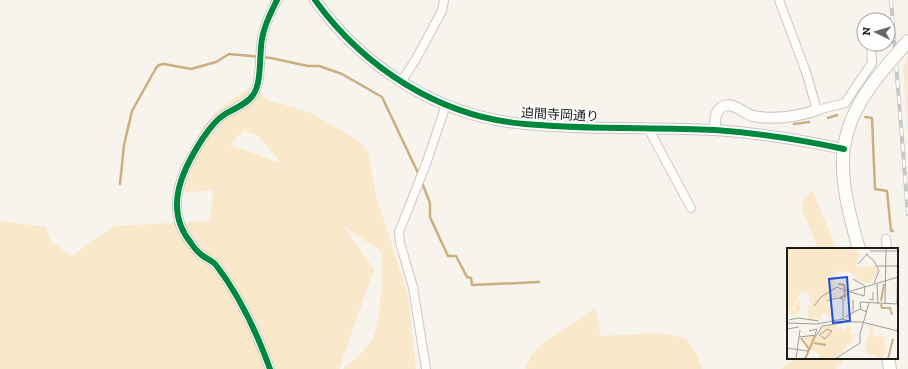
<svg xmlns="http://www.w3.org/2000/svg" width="908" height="369" viewBox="0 0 908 369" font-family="'Zilla Slab','Noto Sans JP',serif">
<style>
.green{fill:#fae8ca;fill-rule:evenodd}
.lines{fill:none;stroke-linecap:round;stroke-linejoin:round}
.stream{stroke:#caaf7f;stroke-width:2.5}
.minor-casing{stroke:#c9c6c2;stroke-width:10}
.tertiary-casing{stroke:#c9c6c2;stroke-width:12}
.primary-casing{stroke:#c9c6c2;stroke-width:14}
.minor{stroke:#fefdfc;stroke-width:8}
.tertiary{stroke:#fefdfc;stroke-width:10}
.primary{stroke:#fefdfc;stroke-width:12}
.rail-casing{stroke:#c7c7c5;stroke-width:4}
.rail{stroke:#fff;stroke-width:2.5;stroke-dasharray:8;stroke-linecap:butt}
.primary-bridge-casing{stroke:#c9c6c2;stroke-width:14;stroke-linecap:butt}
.primary-bridge{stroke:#fefdfc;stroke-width:12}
.cycleway-casing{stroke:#fff;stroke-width:8}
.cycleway{stroke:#00873e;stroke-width:6}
.labels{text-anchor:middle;stroke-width:4;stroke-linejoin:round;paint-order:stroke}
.street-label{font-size:13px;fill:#1d1b17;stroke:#fff}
.inset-river{fill:none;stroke:#caaf7f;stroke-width:2}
.inset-road{fill:none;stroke:#a09d97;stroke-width:1}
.view{fill:#1d4ed8;fill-opacity:0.15;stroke:#1d4ed8;stroke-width:2}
.inset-edge{fill:none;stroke:#1d1b17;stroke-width:2}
</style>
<rect width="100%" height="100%" fill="#f7f3ed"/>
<!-- green -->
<path class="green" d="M908 55V135L903 68Z
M249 88 271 101 309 112 359 141 368 151 376 195 408 295 416 369H343C352 361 363 352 370 343 383 327 381 272 381 251L343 226 374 269 339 369H0V221L46 227 51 242 72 256 114 226 210 221 213 190 181 193C187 171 191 145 204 126 215 110 234 98 249 88ZM244 130 258 136 281 163 230 145Z
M813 191 836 249H818L802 209 803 198Z
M595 309 601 336 658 333 686 338 697 354 702 369H525L532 354 544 342Z
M795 358H845L836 369H781Z"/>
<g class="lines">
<!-- stream -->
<path class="stream" d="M865 117 872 118 875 189 887 191 891 231H893
M828 118 837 115
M794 124 809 122
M421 180 430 203V217L448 256H456L467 277 471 278 472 285 539 282
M120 184 124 145 132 111 156 68 159 65 164 64 191 69 216 62 229 54 271 58 308 66H319L342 74 382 97 419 175"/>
<defs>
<path id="minor" d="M779 0 806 72 817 110 845 103 872 63 871 44
M401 82 416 59 442 11 444 0
M648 128 691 208
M886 239 887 249
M270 369C257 333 239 295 216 265 213 261 207 259 203 256 199 253 194 248 191 243 163 209 182 170 203 138 209 129 216 120 225 114 234 109 247 104 253 95 262 83 259 55 262 39 264 25 271 12 277 0
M426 369 413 287 400 243 399 232 426 164 446 105"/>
<path id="tertiary" d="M315 0C364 68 440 117 525 124 588 130 652 127 715 130 759 133 802 140 844 149
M715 130C715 122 714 110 724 106 734 102 744 114 753 116 775 120 796 117 817 110"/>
<path id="primary" d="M901 49 908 41
M859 249C836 168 831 130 889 63
M888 358 890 369"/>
</defs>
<!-- minor casing -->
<use href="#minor" class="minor-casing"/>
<!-- tertiary casing -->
<use href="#tertiary" class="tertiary-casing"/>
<!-- primary casing -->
<use href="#primary" class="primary-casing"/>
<!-- minor -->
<use href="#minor" class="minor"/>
<!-- tertiary -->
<use href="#tertiary" class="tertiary"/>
<!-- primary -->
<use href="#primary" class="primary"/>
<defs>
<path id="rail" d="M891 0 908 214"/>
</defs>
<!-- rail casing -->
<use href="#rail" class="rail-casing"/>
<!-- rail -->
<use href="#rail" class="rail"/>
<defs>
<path id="primary-bridge" d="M889 63 901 49"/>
</defs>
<!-- primary-bridge casing -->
<use href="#primary-bridge" class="primary-bridge-casing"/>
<!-- primary-bridge -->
<use href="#primary-bridge" class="primary-bridge"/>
<defs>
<path id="cycleway" d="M315 0C364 68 440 117 525 124 588 130 652 127 715 130 759 133 802 140 844 149
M270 369C257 333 239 295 216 265 213 261 207 259 203 256 199 253 194 248 191 243 163 209 182 170 203 138 209 129 216 120 225 114 234 109 247 104 253 95 262 83 259 55 262 39 264 25 271 12 277 0"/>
</defs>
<!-- cycleway casing -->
<use href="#cycleway" class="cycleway-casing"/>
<!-- cycleway -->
<use href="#cycleway" class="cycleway"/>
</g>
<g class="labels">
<!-- street labels -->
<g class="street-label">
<text transform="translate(560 114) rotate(3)" y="5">迫間寺岡通り</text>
</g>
</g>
<!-- overview -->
<g transform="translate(787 248)">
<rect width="111" height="111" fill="#f7f3ed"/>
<path d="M0 0 70 2 73 8 68 16 71 19H82L84 17 89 19 91 24 83 36 68 31 70 29 62 24 49 23 48 34 50 40 56 42 54 48 41 52V54L47 59 44 67 49 71 54 69 47 72 38 65 35 66 34 72 28 68V72H22L21 59 24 57 20 47 25 55 21 44 17 43 11 48 5 61 0 62ZM12 50 13 62 7 70 2 63 7 61ZM85 76 87 88 91 89 96 83 94 90 101 88 97 92 99 105 95 110 80 105 78 94 83 86 81 79 77 80ZM43 77H50L51 82 55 77V82L57 83 60 77 64 80V86L59 85 66 87 71 85 65 91V98L59 96 60 98 53 107 46 111H31L33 106 22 101 16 89 32 87 35 79Z" fill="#fae8ca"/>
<path class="inset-river" d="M51 36 57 37 58 41 57 48 53 50M94 53 97 36M94 56 95 60H103L105 67M14 90 22 101M27 95 39 97M18 111 28 88M101 111 106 91"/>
<path class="inset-road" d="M83 3H111M79 6 87 13 92 23 87 35M71 16 81 5M90 18H111M90 35 91 56M63 44 77 48 78 38 66 31M82 51 86 52V44M66 52V65M40 53 50 50 56 51M98 56 99 0M110 56 111 0M27 58 34 49 50 39 62 44M74 61 73 54 111 56M58 69 73 61 80 64M56 71V53L61 44 111 29M2 72 11 70 32 73M0 75 30 76 56 71 64 74H75L111 83M0 81 12 79M22 83 30 81 28 87M32 88 40 81 45 83 38 91 34 88M12 89 30 87 35 78 56 75M0 100 21 103M9 111 13 82M48 111 73 95V86L82 55"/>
<path class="view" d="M60 29 63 73 46 75 42 31Z"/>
<rect width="111" height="111" class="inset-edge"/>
</g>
<!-- north arrow -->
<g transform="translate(876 32) rotate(275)"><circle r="19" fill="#ffffff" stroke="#a5a4a2"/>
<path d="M0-3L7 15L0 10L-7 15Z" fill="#696762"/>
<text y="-6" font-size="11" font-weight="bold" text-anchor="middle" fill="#1d1b17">N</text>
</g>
</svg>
